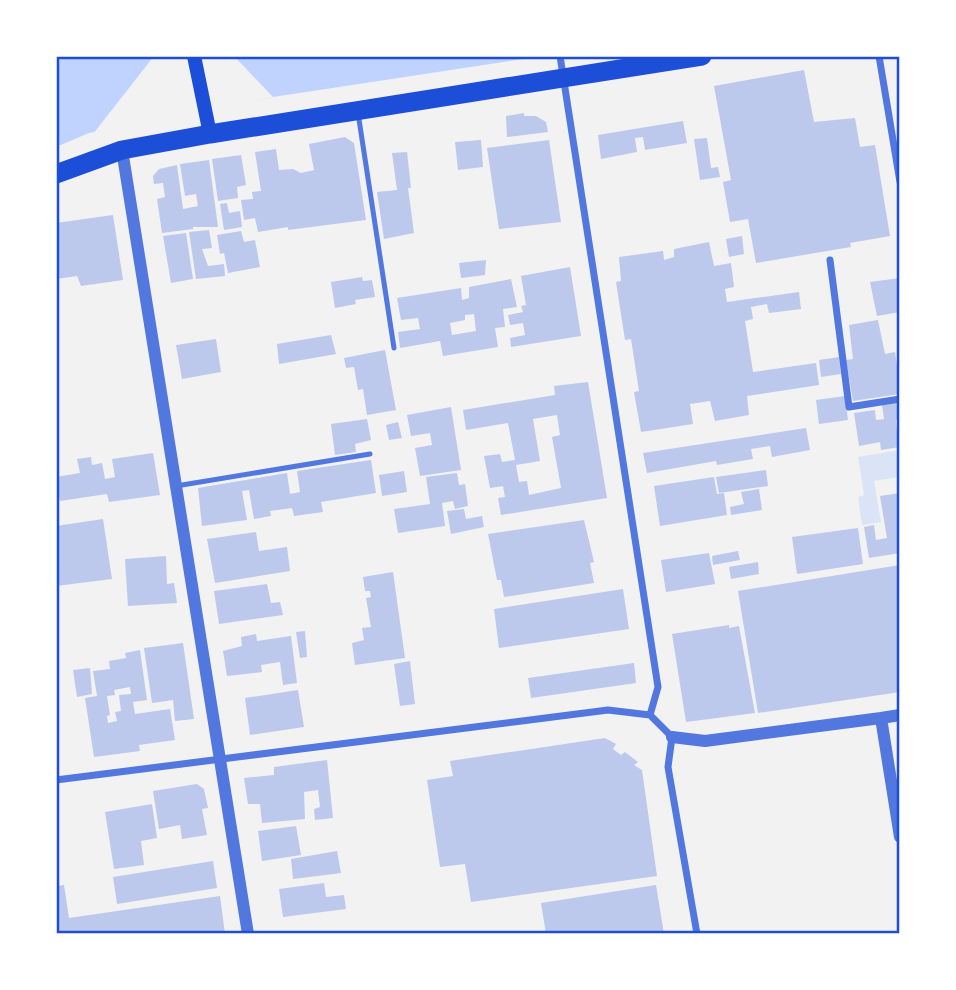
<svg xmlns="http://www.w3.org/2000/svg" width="956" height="990" viewBox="0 0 956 990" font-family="'IBM Plex Sans',sans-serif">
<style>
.green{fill:#dbe4f7}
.water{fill:#bfd3fe}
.pier{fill:#f2f2f2}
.building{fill:#bdc9ec;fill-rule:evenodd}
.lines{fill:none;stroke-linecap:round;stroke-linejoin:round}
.service{stroke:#5277de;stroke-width:5}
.minor{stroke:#5277de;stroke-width:7}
.tertiary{stroke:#5277de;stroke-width:12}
.secondary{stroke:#1d4ed8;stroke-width:14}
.trunk{stroke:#1d4ed8;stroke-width:19}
.neatline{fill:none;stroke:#1d4ed8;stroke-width:2.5}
</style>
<rect width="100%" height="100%" fill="#f2f2f2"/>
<!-- green -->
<path class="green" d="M900 450V477L874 481 881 522 862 525 858 497 864 495 858 457Z"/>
<!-- water -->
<path class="water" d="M78 56H523V59L273 97 89 133 56 147V60Z"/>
<!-- pier -->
<path class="pier" d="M154 56H234L273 97 93 134Z"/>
<!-- building -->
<path class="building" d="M804 70 814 122 855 118 860 147 875 145 890 236 850 243 851 247 756 263 748 219 730 222 723 182 731 180 714 86Z
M524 113V116H536L546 122 548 132 507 137 506 116Z
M683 121 687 143 645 150 643 137 635 138 637 152 601 159 598 135Z
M345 137 354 143 366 220 288 230V227L258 232 255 218 244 220 241 200 253 199 252 192 261 191 255 152 276 149 279 170 293 169 301 173 314 170 309 144Z
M707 138 711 168 718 167 720 177 700 180 694 139Z
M481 140 483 167 458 170 455 142Z
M549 140 561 222 499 229 487 148Z
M407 152 411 188H408L414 233 384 239 377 192 397 190 392 153Z
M241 155 246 185 237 187 238 198 218 201 212 159Z
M209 160 218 227H193V229L162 233 157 199 165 197 163 183 154 184 153 176 159 169 177 165 183 209 198 206 196 194 185 196 180 164Z
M227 203 229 213 240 211 242 227 224 230 220 204Z
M113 215 123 280 81 286 77 276 56 279V223Z
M209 230 212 248 202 249 208 266 224 264 225 276 196 279 189 232Z
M241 231 244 242 255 240 260 267 228 273 224 253 220 254 217 235Z
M186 233 193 279 171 283 163 236Z
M742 236 744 254 729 257 726 239Z
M709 242 714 266 731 263 734 287 725 289 727 302 799 292 801 309 769 313 767 304 751 307 753 319 745 321 753 372 816 363 819 385 747 396 749 415 715 421 710 401 690 404 693 424 641 432 634 392 639 391 631 339 625 340 616 282 621 281 619 257 663 251 664 260 674 257V249Z
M486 260 485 275 461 278 459 263Z
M570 267 581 336 511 347 510 338 525 335 523 323 510 325 508 315 523 312 521 306 526 305 521 276Z
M362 277 363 281 372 280 375 297 355 300 356 304 335 308 331 282Z
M900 278V312L877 316 870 282Z
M511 279 517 307 503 309 505 327 495 328 498 347 443 356 440 341 400 348 398 332 420 329 418 318 401 320 397 298 461 288 462 300 469 298V287ZM474 314 476 331 452 335 450 323 465 320V315Z
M878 320 885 354 895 352 897 365 900 364V394L853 401 846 360 853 359 849 325Z
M331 335 336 354 279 364 277 344Z
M216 339 221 372 182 379 176 345Z
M385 350 396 410 367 415 363 389 358 390 354 367 346 368 344 358Z
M839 357 841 374 821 377 819 360Z
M588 382 607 498 501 515 498 498 505 497 503 486 490 488 484 456 500 454 502 462 515 460 508 423 466 430 463 410 555 395 554 386ZM557 415 560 435 552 437 561 488 529 495 527 481 519 482 516 465 540 461 533 419Z
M845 396 848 420 819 424 816 400Z
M900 402V419L896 420 897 430 900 429V447L881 450 880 442 859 446 854 413 875 410 876 420 884 419 882 405Z
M451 407 461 470 420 476 415 448 432 445 430 433 411 436 407 415Z
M367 419 371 440 355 444 356 452 335 455 331 424Z
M398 422 402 438 389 440 386 425Z
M806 428 810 450 772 457 770 446 751 449 753 459 717 465 716 461 647 473 643 453Z
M153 453 160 495 109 502 107 494 60 501 56 477 80 473 77 459 91 457 92 465 102 463 105 479 115 477 112 459Z
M371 460 376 493 321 502 323 512 294 516 292 508 270 511 271 516 254 519 249 490 242 491 247 520 202 526 198 488 287 473 290 494 300 492 297 471Z
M766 470 768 486 719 493 716 477Z
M404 471 407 492 382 496 379 475Z
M457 473 459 485 465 484 468 506 455 509 453 501 442 503 445 526 398 533 394 509 430 504 426 477Z
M714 477 717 494 724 493 727 515 660 526 654 486Z
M759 489 762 510 731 515 730 507 744 504 741 492Z
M900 493V553L869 558 864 527 874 525 876 540 887 538 880 496Z
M464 509 466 519 482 516 484 527 451 534 447 511Z
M103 519 112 579 56 586V526Z
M584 520 594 562 590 563 594 583 504 597 501 580H497L488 534Z
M858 528 863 564 797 574 792 537Z
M256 532 259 551 287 547 290 571 215 583 207 539Z
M738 551 740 560 713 565 712 556Z
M709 553 715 584 666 592 661 560Z
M166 556 167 584 174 583 177 603 128 606 125 559Z
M758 562 759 574 731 579 729 567Z
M900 565V692L758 713 738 591Z
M393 572 405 658 355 665 352 643 364 640 362 628 371 627 366 598 371 597 370 591H365L363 577Z
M267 584 271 603 280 602 283 615 219 624 214 591Z
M623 589 629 629 499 648 494 609Z
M729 625V628L739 626 755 713 686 722 672 634Z
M305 631 307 657 300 658 296 632Z
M256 634 257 641 291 636 297 683 283 685 280 662 261 665 262 672 227 676 223 651 242 646 241 637Z
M183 643 194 719 175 721 173 700 152 703 144 648Z
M140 650 147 700 133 702 135 714 170 709 175 740 139 745 140 751 94 757 85 698 97 696 93 671 110 669 109 661 126 658 125 653ZM130 687 131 694 119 695 121 711 115 712 117 721 108 723 107 716 110 715 107 696 115 695 114 690Z
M410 661 415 704 400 706 394 664Z
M634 663 636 683 531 698 528 678Z
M90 668 92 694 77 697 73 670Z
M298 690 304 727 250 735 245 698Z
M605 738 616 744 613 749 621 755 625 752 638 762 634 765 642 770 657 876 471 902 465 864 440 867 427 780 453 776 450 761Z
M327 760 333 818 315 820 314 809 320 807 318 790 304 792 305 819 262 823 260 804H248L244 778 274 775V767Z
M197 784 204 789 208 808 202 809 207 835 182 839 180 825 159 829 153 791Z
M152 804 157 838 141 841 144 865 114 869 105 812Z
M296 826 301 855 262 861 258 831Z
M337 851 341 873 293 879 291 859Z
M213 861 217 888 117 904 113 877Z
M324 883 326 897 344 895 346 909 283 917 279 889Z
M64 885 69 918 220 896 225 934H56V886Z
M656 885 664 934H546L541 903Z"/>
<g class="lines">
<!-- service -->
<path class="service" d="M358 113 394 348
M176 486 370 454"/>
<!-- minor -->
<path class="minor" d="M560 56 658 687 650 715 672 737 668 767 697 934
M879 56 900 182
M830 260 849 407 900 399
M56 780 608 710 650 715"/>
<!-- tertiary -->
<path class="tertiary" d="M122 150 248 934
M900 715 881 718 900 837
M672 737 705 741 881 718"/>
<!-- secondary -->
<path class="secondary" d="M194 56 210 134"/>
<!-- trunk -->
<path class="trunk" d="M56 174 122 150 210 134 702 56"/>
</g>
<!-- border -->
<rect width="956" height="990" fill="none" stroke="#ffffff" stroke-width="116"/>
<rect x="58" y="58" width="840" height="874" class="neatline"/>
</svg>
